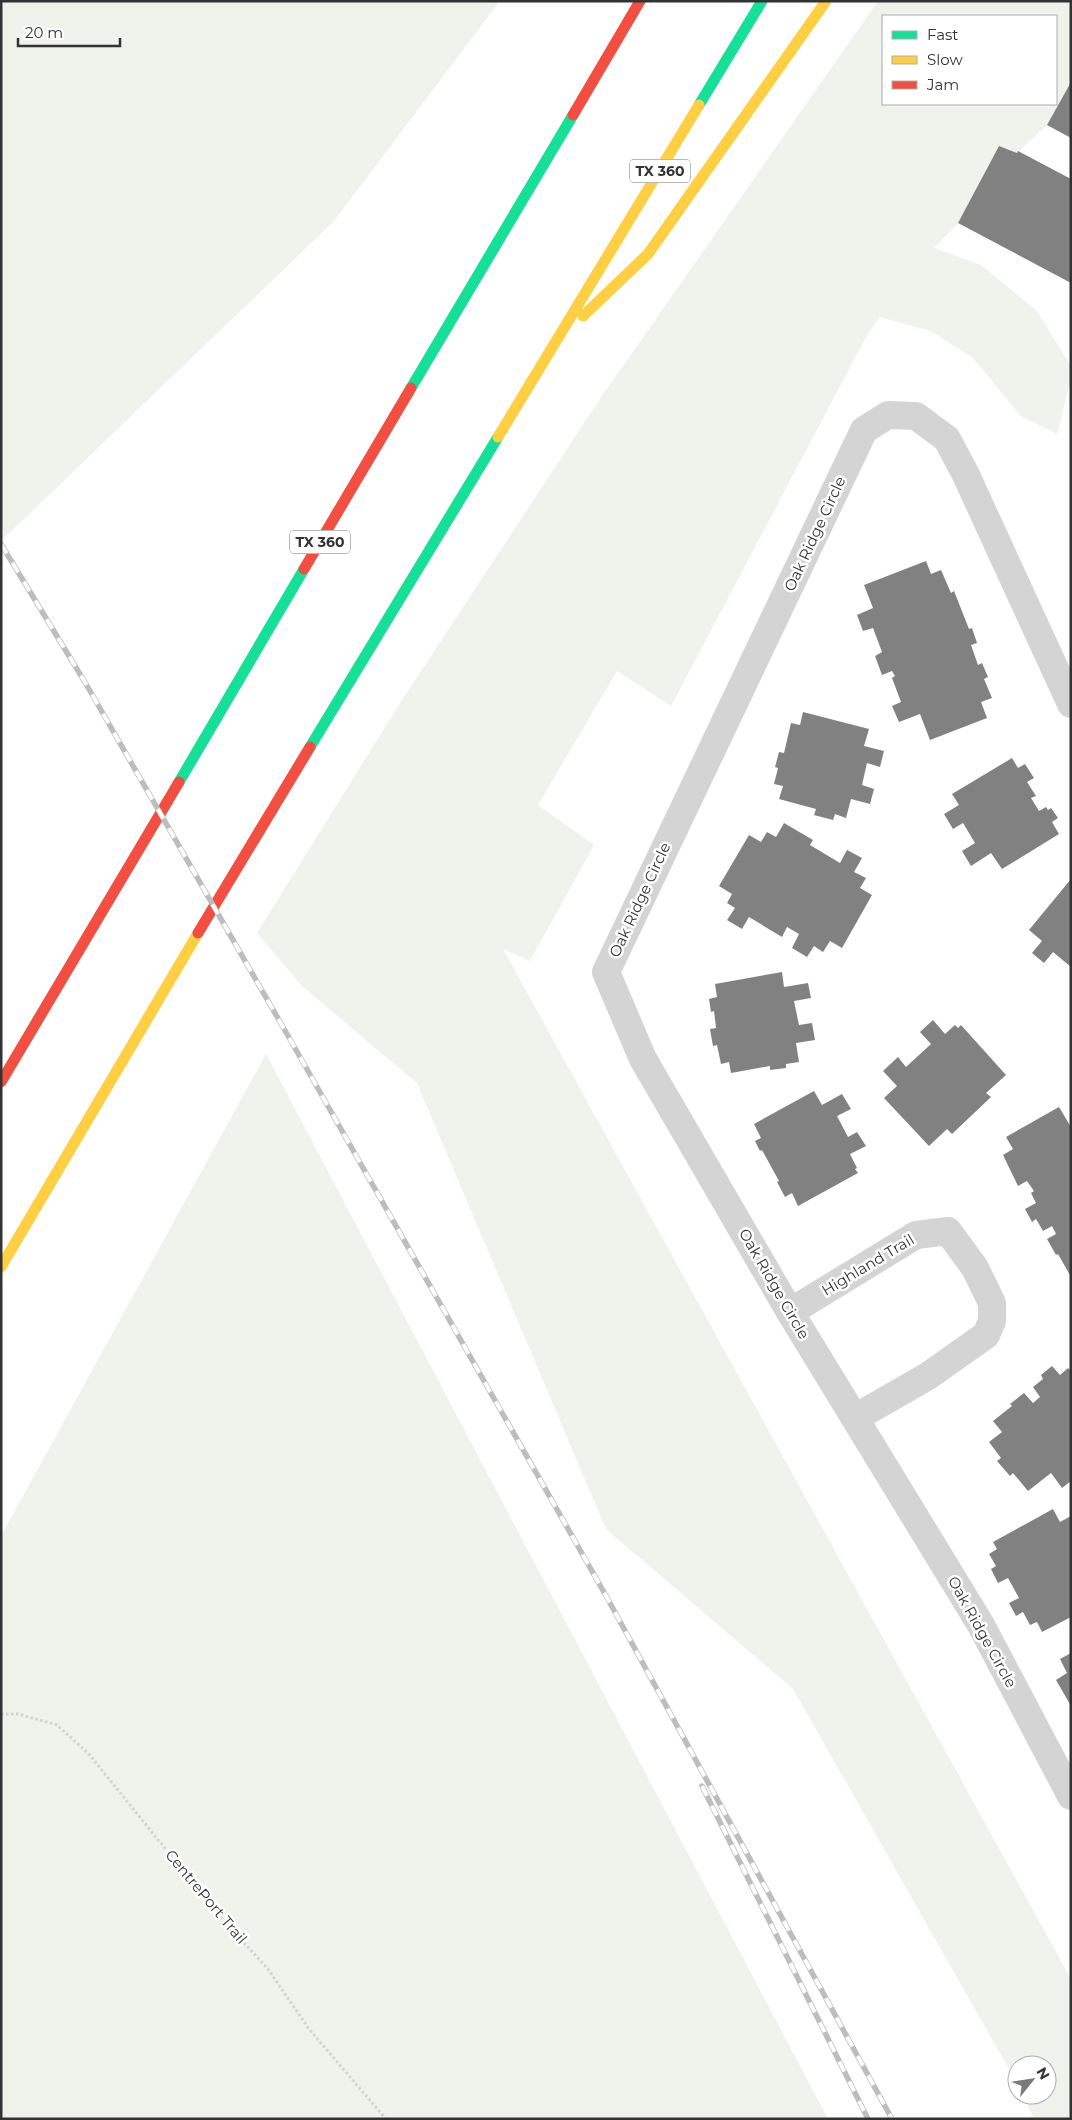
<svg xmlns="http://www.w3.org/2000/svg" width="1072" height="2120" viewBox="0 0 1072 2120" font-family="Montserrat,sans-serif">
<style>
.green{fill:#f0f2ec;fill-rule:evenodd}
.building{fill:#818181}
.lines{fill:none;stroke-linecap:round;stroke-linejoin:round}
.path{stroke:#d3d3d3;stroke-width:3;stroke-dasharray:2.5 2.5;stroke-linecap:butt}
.street{stroke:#d4d4d4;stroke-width:28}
.fast{stroke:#16e098;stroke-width:11}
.slow{stroke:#ffcf43;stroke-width:11}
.jam{stroke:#f24e42;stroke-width:11}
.rail-casing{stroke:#bdbdbd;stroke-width:5.5}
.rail{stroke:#fff;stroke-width:4;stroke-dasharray:11;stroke-linecap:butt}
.labels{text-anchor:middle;stroke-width:5;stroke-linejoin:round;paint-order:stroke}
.shield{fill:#fff;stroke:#707070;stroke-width:1}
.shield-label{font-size:14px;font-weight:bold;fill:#333}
.street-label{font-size:15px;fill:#333;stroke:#fff}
</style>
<rect width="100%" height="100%" fill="#fff"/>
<!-- green -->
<path class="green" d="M1 1H500L334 221 1 541Z
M878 1H1071V82L1047 125 1017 153 1007 148 1006 150 999 146 958 223 934 248 981 265 1037 311 1071 366V380L1057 434 1021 416 973 358 931 331 880 317 867 335 671 706 617 671 538 805 594 845 530 961 503 949 1071 1979V2119H1034L1023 2095H1047V2065H1017V2083L793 1689 606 1529 417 1083 303 987 257 933 400 703 600 399ZM883 16H1056V104H883Z
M266 1054 828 2119H1V1536Z"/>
<!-- building -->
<path class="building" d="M1071 82V138L1047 125Z
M999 146 1017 153 1018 151 1071 179V283L958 223Z
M926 561 931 574 941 570 951 593 954 591 969 629 972 628 977 643 971 645 978 665 982 663 988 677 984 679 992 698 981 702 987 718 930 740 920 714 899 722 892 706 901 702 892 678 895 676 892 671 882 675 875 656 882 652 873 628 863 631 857 615 873 608 864 585Z
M803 712 869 729 864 746 884 751 880 767 867 763 862 785 874 789 870 804 851 799 846 818 835 814 833 820 814 815 816 809 779 799 783 786 774 784 778 768 775 767 779 752 784 753 791 723 800 725Z
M1012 758 1018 768 1025 764 1034 778 1027 782 1036 796 1031 798 1039 811 1046 807 1048 810 1051 808 1058 818 1052 822 1059 834 1002 869 991 853 971 866 962 851 975 843 963 823 953 829 944 814 959 805 952 794Z
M784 823 813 840 810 845 840 863 847 850 862 858 854 872 866 878 860 888 872 895 842 948 830 941 823 952 814 946 807 957 792 948 799 934 787 927 782 937 749 917 742 929 727 920 735 908 727 903 732 894 719 886 749 835 761 842 767 832 776 837Z
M1071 879V967L1053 952 1044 963 1032 953 1042 941 1029 930Z
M782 972 784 987 808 983 811 998 794 1001 799 1025 812 1023 815 1040 796 1043 799 1062 786 1064V1068L770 1070V1066L731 1073 729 1062 721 1064 717 1045 713 1046 710 1029 716 1028 714 1011 711 1012 709 999 717 997 715 984Z
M933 1020 945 1034 955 1025 958 1028 961 1025 1006 1075 986 1093 991 1097 952 1134 947 1129 929 1146 884 1098 897 1086 883 1071 898 1057 906 1067 931 1044 920 1032Z
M814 1091 822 1105 842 1094 851 1109 837 1116 848 1137 857 1132 866 1146 850 1154 857 1168 855 1169 858 1173 798 1206 792 1193 785 1197 777 1182 779 1181 762 1150 760 1151 755 1141 761 1138 754 1124Z
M1059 1107 1071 1127V1277L1058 1254 1056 1255 1047 1239 1056 1234 1052 1226 1043 1231 1036 1219 1032 1222 1025 1209 1036 1203 1031 1193 1034 1191 1027 1181 1018 1186 1003 1155 1013 1149 1006 1137Z
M1052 1366 1060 1375 1068 1368 1071 1371V1481L1062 1488 1051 1473 1028 1491 1013 1473 1010 1476 997 1461 1001 1458 989 1442 1002 1432 993 1421 1012 1406 1010 1404 1024 1393 1033 1403 1040 1397 1033 1387 1043 1379 1041 1375Z
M1053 1509 1060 1522 1071 1516V1617L1042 1632 1037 1622 1030 1625 1023 1612 1016 1616 1009 1603 1019 1598 1008 1578 998 1583 991 1569 996 1566 989 1554 997 1549 993 1542Z
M1071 1653V1706L1056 1680 1067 1673 1060 1659Z"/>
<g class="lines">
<!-- path -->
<path class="path" d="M1 1714H18L57 1725 88 1753 223 1920 268 1969 309 2029 386 2119"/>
<!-- street -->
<path class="street" d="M1071 704 966 475 947 439 916 416 888 415 864 430 606 972 643 1059 790 1312 981 1625 1071 1796
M790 1312 916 1235 948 1231 975 1268 992 1303V1321L986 1335 928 1376 855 1418"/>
<!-- fast -->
<path class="fast" d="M699 105 762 1
M411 388 573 115
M310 747 498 437
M179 782 304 569"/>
<!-- slow -->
<path class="slow" d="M583 316 648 254 826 1
M498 437 699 105
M1 1267 198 933"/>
<!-- jam -->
<path class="jam" d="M573 115 640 1
M304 569 411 388
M198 933 310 747
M1 1082 179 782"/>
<defs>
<path id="rail" d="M1 544 86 684 287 1034 605 1594 892 2119
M702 1786 868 2119"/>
</defs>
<!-- rail casing -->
<use href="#rail" class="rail-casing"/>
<!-- rail -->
<use href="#rail" class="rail"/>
</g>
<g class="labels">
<!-- shield labels -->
<g class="shield">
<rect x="630" y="159.5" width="60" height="23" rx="4"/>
<rect x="290" y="530.5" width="60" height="23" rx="4"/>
</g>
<g class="shield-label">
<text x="660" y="176">TX 360</text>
<text x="320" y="547">TX 360</text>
</g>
<!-- street labels -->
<g class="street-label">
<text transform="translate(815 534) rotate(-65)" y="5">Oak Ridge Circle</text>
<text transform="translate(640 900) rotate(-65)" y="5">Oak Ridge Circle</text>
<text transform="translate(868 1265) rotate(-31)" y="5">Highland Trail</text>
<text transform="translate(774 1284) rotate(60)" y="5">Oak Ridge Circle</text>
<text transform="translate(982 1632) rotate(61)" y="5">Oak Ridge Circle</text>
<text transform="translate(206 1897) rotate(50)" y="5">CentrePort Trail</text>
</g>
</g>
<!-- border -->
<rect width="1072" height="2120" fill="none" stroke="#333333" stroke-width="5"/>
<!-- legend -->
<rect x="882" y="15" width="175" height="90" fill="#ffffff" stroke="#adadad"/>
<rect x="892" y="31" width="25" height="8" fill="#16e098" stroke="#adadad"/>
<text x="927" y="40" font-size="15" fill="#333333">Fast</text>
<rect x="892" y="56" width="25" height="8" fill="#ffcf43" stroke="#adadad"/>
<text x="927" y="65" font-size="15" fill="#333333">Slow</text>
<rect x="892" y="81" width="25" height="8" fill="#f24e42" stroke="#adadad"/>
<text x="927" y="90" font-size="15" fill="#333333">Jam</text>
<!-- north arrow -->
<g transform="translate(1032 2080) rotate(60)"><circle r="24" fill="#ffffff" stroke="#adadad"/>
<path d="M0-4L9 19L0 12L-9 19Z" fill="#7a7a7a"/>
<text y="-8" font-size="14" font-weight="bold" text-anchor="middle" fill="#333333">N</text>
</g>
<!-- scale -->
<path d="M18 38v8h102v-8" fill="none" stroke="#333333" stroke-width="2.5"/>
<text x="25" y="38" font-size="15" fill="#333333" stroke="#ffffff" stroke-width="4" paint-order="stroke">20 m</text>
</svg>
